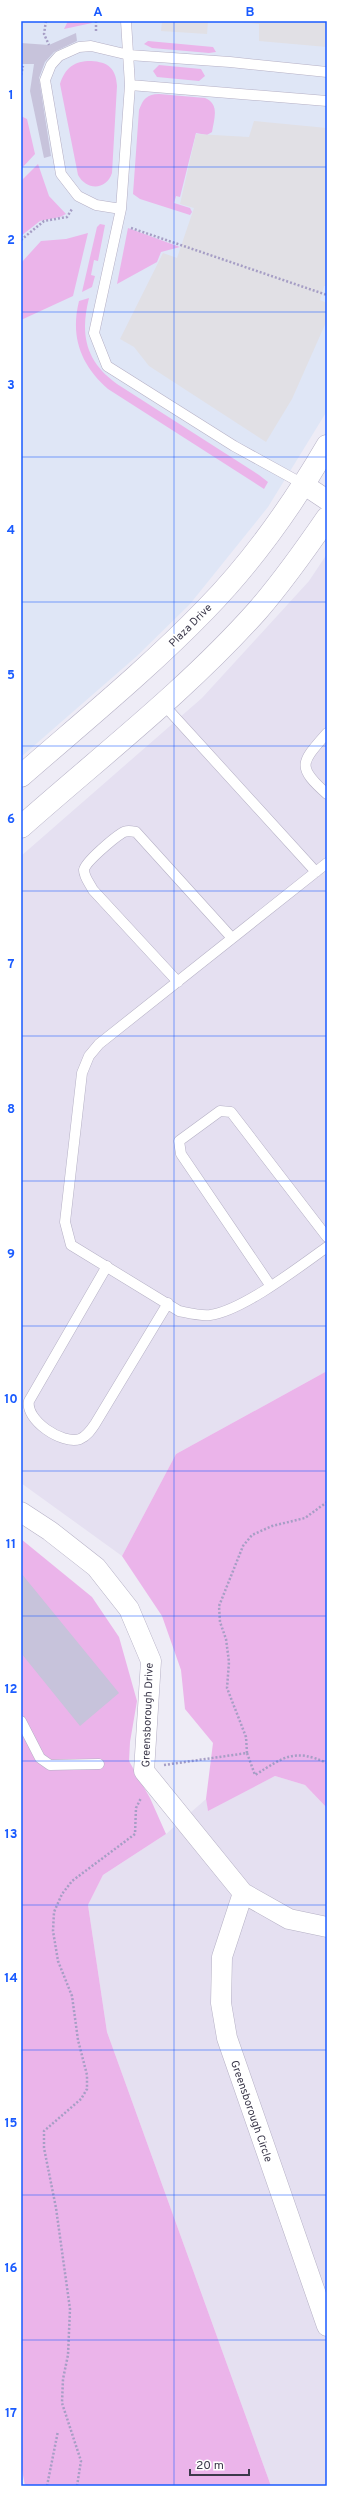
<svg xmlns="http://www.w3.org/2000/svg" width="348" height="2507" viewBox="0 0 348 2507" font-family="Overpass,sans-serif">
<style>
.residential{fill:#e5e0f1}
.medical{fill:#dfe6f6}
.green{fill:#ebb4ea}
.parking{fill:#e1e0e5}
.building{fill:#c7c3db}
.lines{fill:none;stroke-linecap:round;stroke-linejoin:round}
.service-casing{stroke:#b5b0c5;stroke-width:11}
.minor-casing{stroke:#b5b0c5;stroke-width:21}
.tertiary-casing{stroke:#b5b0c5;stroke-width:23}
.path{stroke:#a69ec5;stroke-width:2.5;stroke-dasharray:2 2;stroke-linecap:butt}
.service{stroke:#fff;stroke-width:10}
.minor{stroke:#fff;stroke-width:20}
.tertiary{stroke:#fff;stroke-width:22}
.grid{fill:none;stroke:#1a5bff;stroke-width:1;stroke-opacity:0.55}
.labels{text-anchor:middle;stroke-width:3.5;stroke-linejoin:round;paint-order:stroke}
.street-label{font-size:11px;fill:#3c394b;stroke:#fff}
.neatline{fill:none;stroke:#1a5bff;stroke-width:1.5}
.grid-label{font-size:13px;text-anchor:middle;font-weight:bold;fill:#1a5bff}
</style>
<rect width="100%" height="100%" fill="#eeecf6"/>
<!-- residential -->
<path class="residential" d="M327 554V1371L176 1454 122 1556 21 1483V856L202 698 309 581Z
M275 1776 305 1785 327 1808V2486H271L107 2032 88 1905 103 1875 166 1834 206 1799 208 1810Z"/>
<!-- medical -->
<path class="medical" d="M21 21H327V411L268 507 190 604 137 656 21 757Z"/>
<!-- green -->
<path class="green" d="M68 21H91L92 23 64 29Z
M148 41 213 47 216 52 209 53 152 48 144 44Z
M91 61C108 62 116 68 117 86L112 173C106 191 86 190 78 175L60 84C65 68 74 61 91 61Z
M159 65 201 69 205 76 199 81 157 77 153 71Z
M159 94 205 98C220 104 214 119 212 132L207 135 196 133 180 197 176 196 174 203 190 208 192 212 190 215 140 199 133 194 139 110C143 99 147 94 159 94Z
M21 116 27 119 35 154 21 169Z
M38 164 49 196 66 214 60 217 40 221 21 236V181Z
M100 224 105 225 98 261 94 260 91 275 95 276 92 287 82 292 97 227Z
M128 228 180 247 161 252 157 262 117 284Z
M88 233 73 296 21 320V263L41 241 66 239Z
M89 298C80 334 85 361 117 384L259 475 268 482 264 489 108 389C81 365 70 337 79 301Z
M327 1371V1808L305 1785 275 1776 208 1811 206 1799 213 1743 185 1709 181 1670 162 1616 122 1556 176 1454Z
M21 1539 92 1597 119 1637 137 1701 130 1742 129 1761 150 1798 166 1834 103 1875 88 1905 107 2032 271 2486H25L21 2464Z"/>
<!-- parking -->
<path class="parking" d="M162 21H208L207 34 161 31Z
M231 21H327V47L259 41V24Z
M254 121 327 128V286H324L320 300 327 303V320L292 399 266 442 149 366 134 347 120 339 163 253 177 258 194 208 180 204 196 134 249 137Z"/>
<!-- building -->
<path class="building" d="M76 33 77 41 54 52 45 62 39 78 51 156 44 158 30 91 34 64H21V43L49 45Z
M21 1573 119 1693 80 1726 21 1653Z"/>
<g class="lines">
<defs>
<path id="service" d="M126 21 130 85 121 209 94 333 107 366 234 446 303 484
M130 85 327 101
M121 209 96 205 78 196 61 174 45 80 51 65 59 56 79 47 91 46 129 55 230 62 327 72
M163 704 316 872
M327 733C302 762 295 766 327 794
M327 863 99 1044 89 1056 82 1073 65 1222 71 1245 179 1311C189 1313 200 1316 210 1315 242 1311 299 1267 327 1247
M178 982 93 890C90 884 84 877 84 870 85 862 114 838 122 833 126 830 131 831 136 832L232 938
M107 1266 29 1401C25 1420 62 1445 80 1439 87 1436 91 1430 95 1424L168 1303
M270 1285 181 1154 179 1141 220 1111 231 1112 327 1237
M21 1721 40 1758 50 1765 99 1764"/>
<path id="minor" d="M303 484 327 500
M21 1512 50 1531 96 1567 129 1609 151 1661 144 1771 243 1893 289 1919 327 1927
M243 1893 222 1957 221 2003 227 2038 327 2326"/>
<path id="tertiary" d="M21 776C84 721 148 669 206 609 253 561 293 504 327 446
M21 827C101 756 187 690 258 610 283 581 305 550 327 518"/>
</defs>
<!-- service casing -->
<use href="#service" class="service-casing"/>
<!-- minor casing -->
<use href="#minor" class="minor-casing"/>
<!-- tertiary casing -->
<use href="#tertiary" class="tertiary-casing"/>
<!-- path -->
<path class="path" d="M46 21 44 34 49 45
M96 21V32
M21 75 23 66
M131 228 327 295
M21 240 44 221 67 217 72 209
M247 1753 246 1737 227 1688 229 1662 226 1639 220 1622 219 1606 243 1546 252 1535 272 1526 305 1518 327 1502
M164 1765 247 1753 255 1775C284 1757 294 1748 327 1763
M47 2486 58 2431
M77 2486 81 2461 62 2403 63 2379 68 2355 70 2309 56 2208 44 2148V2131L81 2099 87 2089V2075L78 2040 72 1996 58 1961 53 1931 54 1912 62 1894 72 1881 135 1834 136 1808 141 1798"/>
<!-- service -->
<use href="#service" class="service"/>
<!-- minor -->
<use href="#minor" class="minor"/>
<!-- tertiary -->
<use href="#tertiary" class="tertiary"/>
</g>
<!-- grid -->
<path class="grid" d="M174 21V2486M21 167H327M21 312H327M21 457H327M21 602H327M21 746H327M21 891H327M21 1036H327M21 1181H327M21 1326H327M21 1471H327M21 1616H327M21 1761H327M21 1905H327M21 2050H327M21 2195H327M21 2340H327"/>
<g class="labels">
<!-- street labels -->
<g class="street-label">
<text transform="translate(190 625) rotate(-45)" y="4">Plaza Drive</text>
<text transform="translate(147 1715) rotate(-88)" y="4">Greensborough Drive</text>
<text transform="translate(252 2111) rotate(71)" y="4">Greensborough Circle</text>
</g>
</g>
<!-- border -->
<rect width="348" height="2507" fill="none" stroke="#ffffff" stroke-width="44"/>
<!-- scale -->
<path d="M190 2469v6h59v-6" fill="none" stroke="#3c394b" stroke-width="2"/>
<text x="196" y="2469" font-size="12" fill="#3c394b" stroke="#ffffff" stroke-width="3" paint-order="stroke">20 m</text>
<rect x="22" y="22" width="304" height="2463" class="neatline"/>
<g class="grid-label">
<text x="98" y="16">A</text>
<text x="250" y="16">B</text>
<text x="11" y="99">1</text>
<text x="11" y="244">2</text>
<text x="11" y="389">3</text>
<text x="11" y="534">4</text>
<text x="11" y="679">5</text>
<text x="11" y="823">6</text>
<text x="11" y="968">7</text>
<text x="11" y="1113">8</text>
<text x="11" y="1258">9</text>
<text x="11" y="1403">10</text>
<text x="11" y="1548">11</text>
<text x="11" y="1693">12</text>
<text x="11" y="1838">13</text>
<text x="11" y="1982">14</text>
<text x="11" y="2127">15</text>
<text x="11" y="2272">16</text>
<text x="11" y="2417">17</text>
</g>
</svg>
